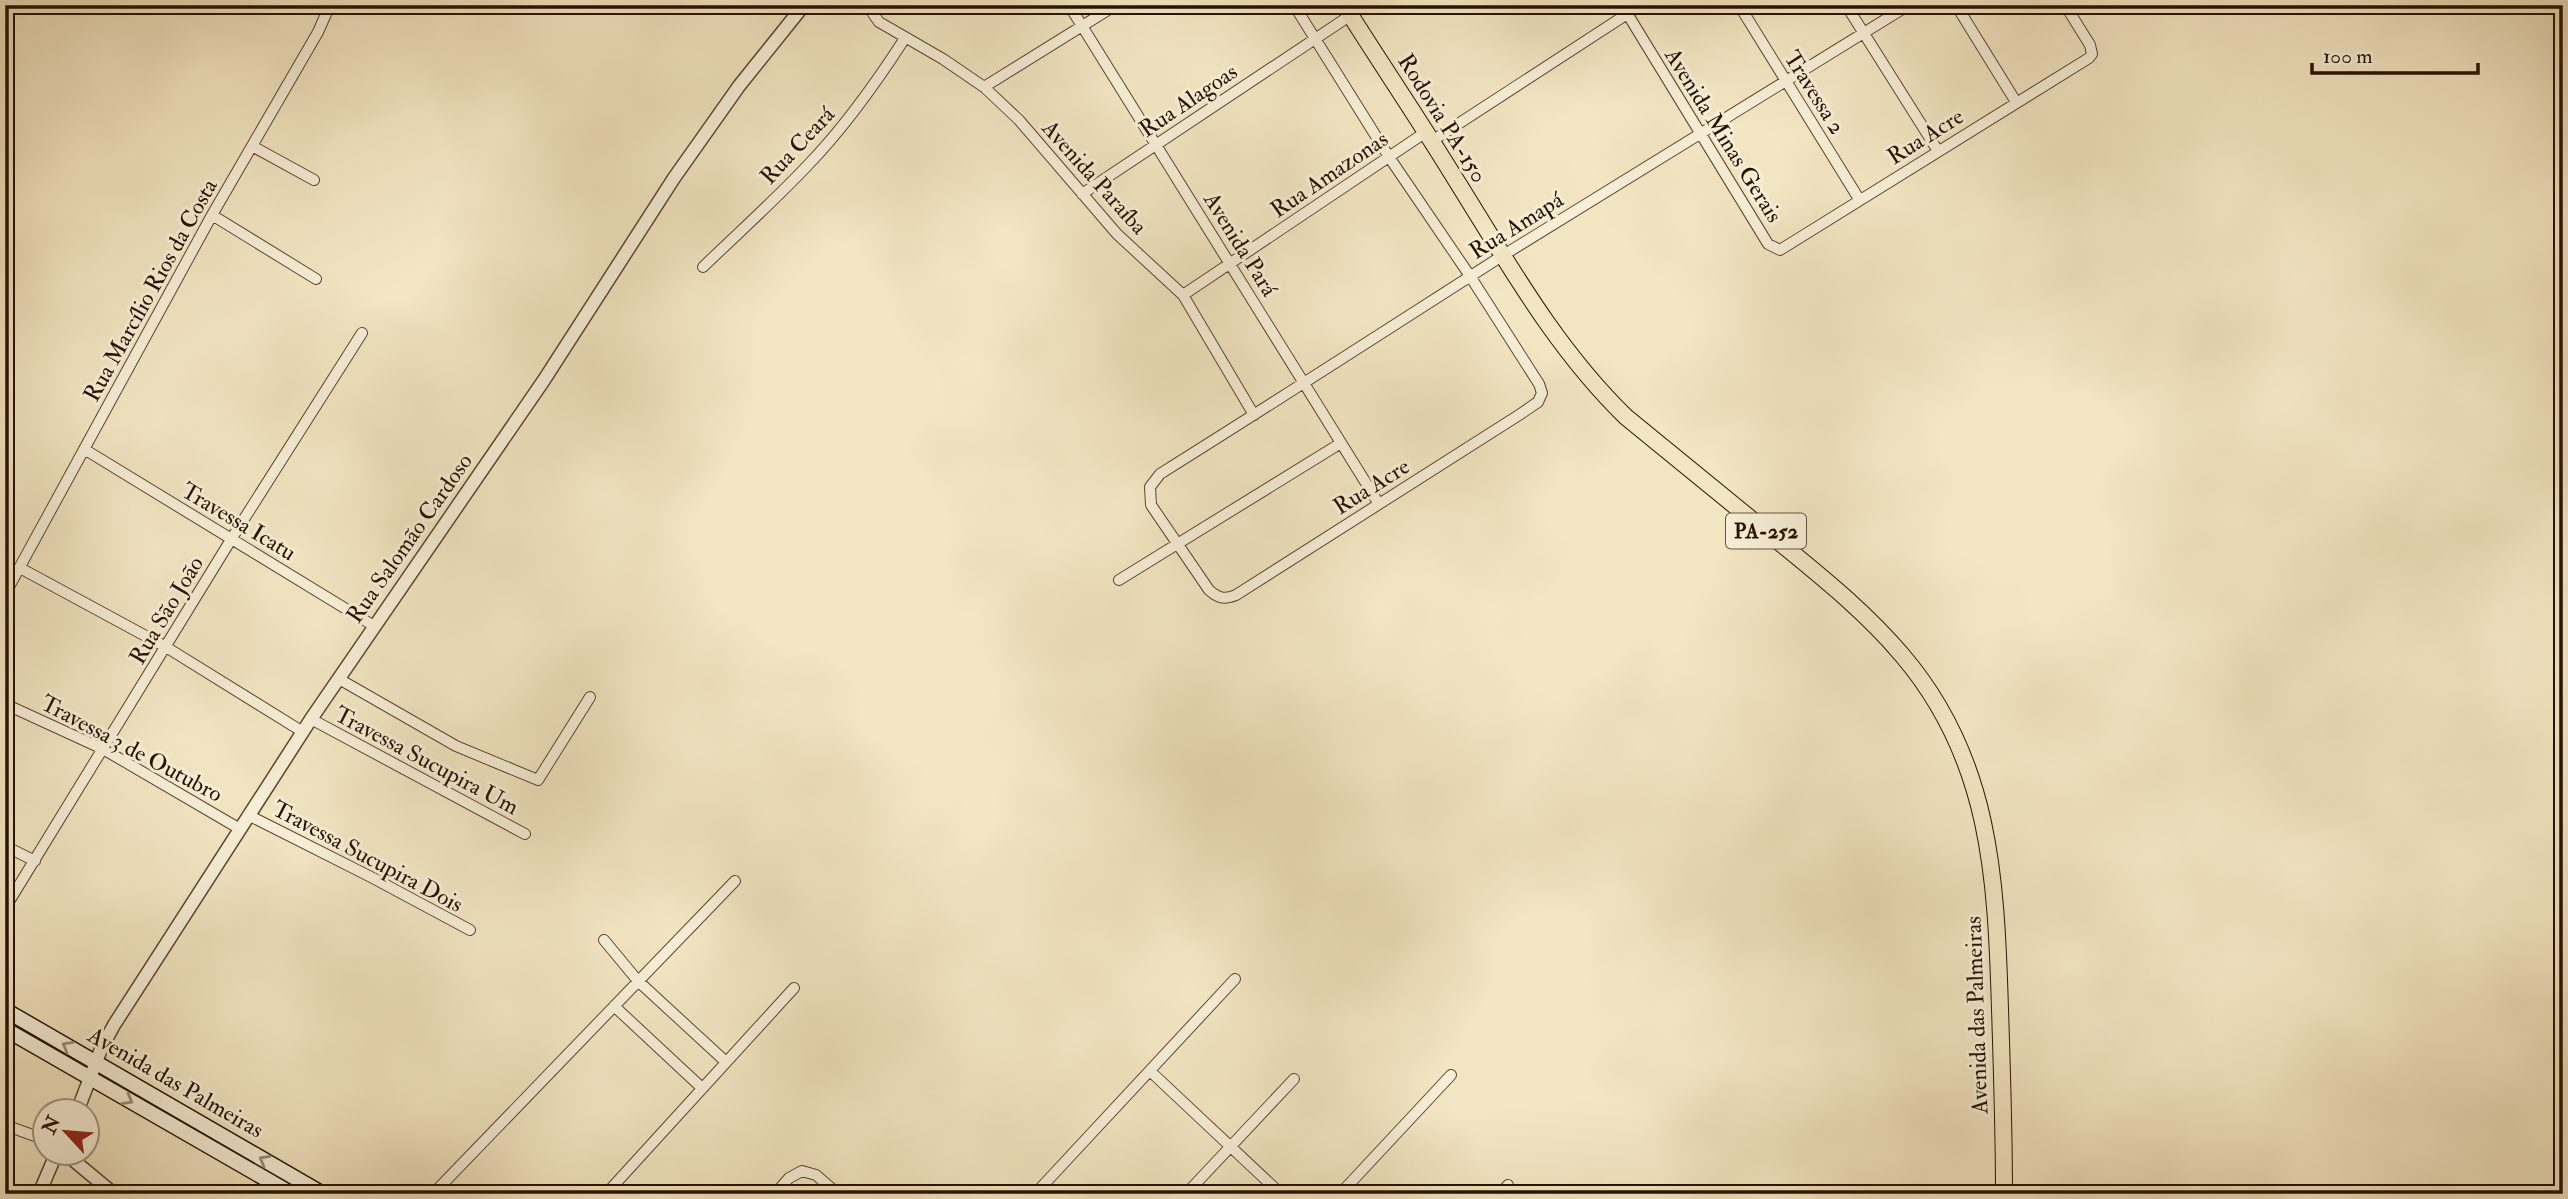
<svg xmlns="http://www.w3.org/2000/svg" width="2568" height="1199" viewBox="0 0 2568 1199" font-family="'IM FELL Double Pica',serif">
<style>
.lines{fill:none;stroke-linecap:round;stroke-linejoin:round}
.minor-casing{stroke:#594631;stroke-width:12}
.tertiary-casing{stroke:#594631;stroke-width:15}
.secondary-casing{stroke:#261100;stroke-width:17}
.trunk-casing{stroke:#261100;stroke-width:18}
.minor{stroke:#f7efd8;stroke-width:10}
.tertiary{stroke:#f7efd8;stroke-width:12}
.secondary{stroke:#f7efd8;stroke-width:14}
.trunk{stroke:#f3e6c3;stroke-width:16}
.oneway{stroke:#998b77}
.labels{text-anchor:middle;stroke-width:6;stroke-linejoin:round;paint-order:stroke}
.shield{fill:#f7efd8;stroke:#655441;stroke-width:2}
.shield-label{font-size:21px;font-weight:bold;fill:#261100}
.street-label{font-size:23px;fill:#261100;stroke:#f7efd8}
</style>
<rect width="100%" height="100%" fill="#f3e6c3"/>
<filter id="stains"><feTurbulence type="fractalNoise" baseFrequency=".00286" numOctaves="4"/><feColorMatrix values="0 0 0 0 .2 0 0 0 0 .09 0 0 0 0 .02 0 0 0 .5 -.17"/></filter>
<radialGradient id="worn" r=".72"><stop offset=".6" stop-color="#630" stop-opacity="0"/><stop offset="1" stop-color="#630" stop-opacity=".3"/></radialGradient>
<g class="lines">
<defs>
<path id="minor" d="M867 5 879 22 943 59 984 87 1019 120 1117 234 1183 295 1254 415
M1069 5 1379 504
M1294 5 1389 157 1470 276 1539 384 1542 393 1538 402 1519 415 1236 595C1224 600 1218 598 1209 590L1151 505 1150 487 1160 474C1275 402 1388 329 1502 256L1909 5
M1622 5 1768 244 1780 250 2089 58 2092 54 2090 45 2065 5
M1739 5 1859 199
M1846 5 1938 151
M1956 5 2016 102
M984 87 1116 5
M1432 141 1641 5
M252 146 314 180
M1082 194 1366 5
M212 215 316 279
M703 267C738 233 774 201 807 166 845 127 876 83 905 38
M1183 295 1426 132
M84 449 374 626
M20 568 166 647 303 732
M1119 580 1341 443
M5 594 212 215 318 32 330 5
M339 679 456 746 538 780 590 697
M5 704 103 749 240 829
M311 719 525 834
M248 815 373 878 470 930
M5 846 35 861
M5 908 232 538 362 333
M604 940 638 981 726 1062
M614 1006 702 1088
M1150 1071 1281 1194
M5 1125 46 1140
M433 1194 735 881
M606 1194 794 988
M775 1194 789 1178 802 1171 816 1175 838 1194
M1035 1194 1235 979
M1186 1194 1294 1079
M1340 1194 1451 1075
M1500 1194 1508 1185"/>
<path id="tertiary" d="M77 1112 101 1049 114 1025 311 719 544 380 674 178 739 86 804 5
M66 1154 114 1194
M39 1194 56 1154"/>
<path id="secondary" d="M5 1010 323 1194
M5 1029 292 1194"/>
<path id="trunk" d="M1344 5C1381 64 1420 121 1456 180 1508 263 1555 348 1626 417 1675 457 1724 497 1773 537 1818 574 1864 610 1902 655 1991 759 1996 878 2000 1009 2002 1070 2004 1132 2004 1194"/>
</defs>
<!-- minor casing -->
<use href="#minor" class="minor-casing"/>
<!-- tertiary casing -->
<use href="#tertiary" class="tertiary-casing"/>
<!-- secondary casing -->
<use href="#secondary" class="secondary-casing"/>
<!-- trunk casing -->
<use href="#trunk" class="trunk-casing"/>
<!-- minor -->
<use href="#minor" class="minor"/>
<!-- tertiary -->
<use href="#tertiary" class="tertiary"/>
<!-- secondary -->
<use href="#secondary" class="secondary"/>
<!-- trunk -->
<use href="#trunk" class="trunk"/>
</g>
<!-- one-way arrows -->
<defs><path id="oneway-chevron" d="M-2-3.5L2.5 0L-2 3.5" fill="none" stroke-width="1.6" stroke-linecap="round" stroke-linejoin="round" transform="scale(1.75)"/></defs>
<g class="oneway">
<use href="#oneway-chevron" transform="translate(67 1046) rotate(-150)"/>
<use href="#oneway-chevron" transform="translate(128 1100) rotate(30)"/>
<use href="#oneway-chevron" transform="translate(264 1160) rotate(-150)"/>
</g>
<g class="labels">
<!-- shield labels -->
<rect class="shield" x="1726" y="513.5" width="80" height="35" rx="5"/>
<g class="shield-label">
<text x="1766" y="538">PA-252</text>
</g>
<!-- street labels -->
<g class="street-label">
<text transform="translate(1815 92) rotate(58)" y="8">Travessa 2</text>
<text transform="translate(1188 100) rotate(-34)" y="8">Rua Alagoas</text>
<text transform="translate(1443 118) rotate(58)" y="8">Rodovia PA-150</text>
<text transform="translate(1724 135) rotate(58)" y="8">Avenida Minas Gerais</text>
<text transform="translate(1925 136) rotate(-32)" y="8">Rua Acre</text>
<text transform="translate(797 145) rotate(-47)" y="8">Rua Ceará</text>
<text transform="translate(1329 174) rotate(-34)" y="8">Rua Amazonas</text>
<text transform="translate(1095 177) rotate(48)" y="8">Avenida Paraíba</text>
<text transform="translate(1516 225) rotate(-32)" y="8">Rua Amapá</text>
<text transform="translate(1241 244) rotate(58)" y="8">Avenida Pará</text>
<text transform="translate(150 290) rotate(-61)" y="8">Rua Marcílio Rios da Costa</text>
<text transform="translate(1371 486) rotate(-32)" y="8">Rua Acre</text>
<text transform="translate(239 521) rotate(31)" y="8">Travessa Icatu</text>
<text transform="translate(409 538) rotate(-55)" y="8">Rua Salomão Cardoso</text>
<text transform="translate(166 610) rotate(-59)" y="8">Rua São João</text>
<text transform="translate(132 748) rotate(28)" y="8">Travessa 3 de Outubro</text>
<text transform="translate(427 760) rotate(28)" y="8">Travessa Sucupira Um</text>
<text transform="translate(368 856) rotate(28)" y="8">Travessa Sucupira Dois</text>
<text transform="translate(1976 1015) rotate(-92)" y="8">Avenida das Palmeiras</text>
<text transform="translate(176 1082) rotate(30)" y="8">Avenida das Palmeiras</text>
</g>
</g>
<!-- margin -->
<rect width="2568" height="1199" fill="none" stroke="#f3e6c3" stroke-width="28"/>
<rect x="7" y="7" width="2554" height="1185" fill="none" stroke="#261100" stroke-width="3.5"/>
<rect x="14" y="14" width="2540" height="1171" fill="none" stroke="#261100" stroke-width="2"/>
<!-- north arrow -->
<g transform="translate(66 1132) rotate(296)"><circle r="33" fill="#f7efd8" stroke="#a39682" stroke-width="2"/>
<path d="M0-5L12 26L0 18L-12 26Z" fill="#8f2418"/>
<text y="-10" font-size="19" font-weight="bold" text-anchor="middle" fill="#261100">N</text>
</g>
<!-- scale -->
<path d="M2312 63v10h166v-10" fill="none" stroke="#261100" stroke-width="3.5"/>
<text x="2323" y="63" font-size="21" fill="#261100" stroke="#f7efd8" stroke-width="5" paint-order="stroke">100 m</text>
<rect width="100%" height="100%" filter="url(#stains)"/>
<rect width="100%" height="100%" fill="url(#worn)"/>
</svg>
